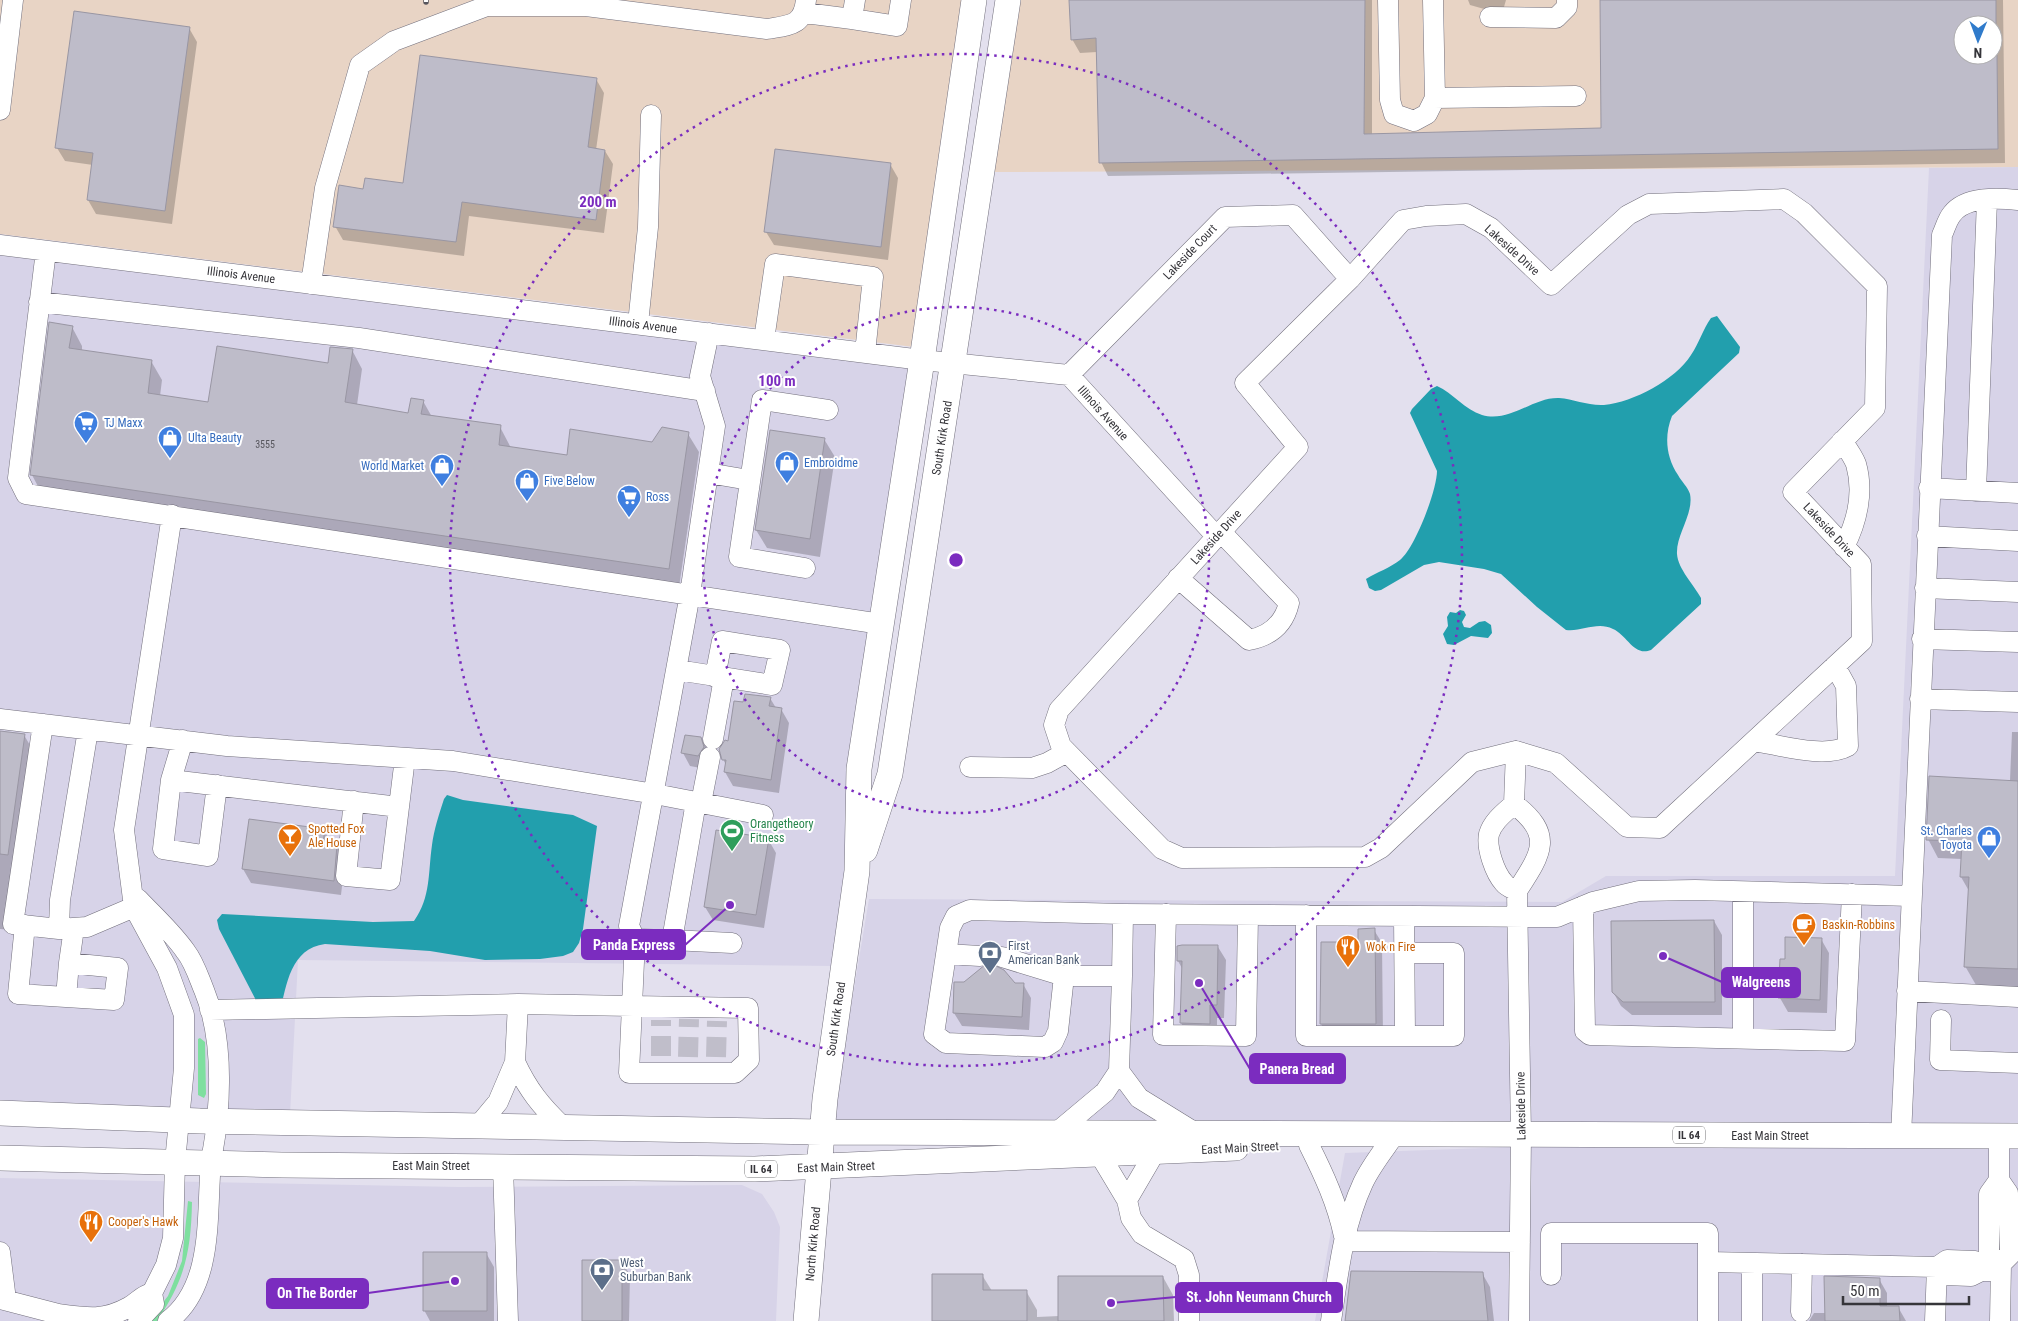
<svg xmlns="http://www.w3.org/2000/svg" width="2018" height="1321" viewBox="0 0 2018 1321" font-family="'Roboto Condensed',sans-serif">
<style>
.built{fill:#d7d3e8}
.industrial{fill:#e8d4c5;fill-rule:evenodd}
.green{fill:#7edf9f}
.water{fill:#229fad}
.shadow{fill:#0003;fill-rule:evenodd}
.building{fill:#bebcc9;stroke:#9996a3}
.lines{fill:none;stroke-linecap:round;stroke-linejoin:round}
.minor-tunnel{stroke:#c0beca;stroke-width:20;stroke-dasharray:20 10;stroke-linecap:butt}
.minor-casing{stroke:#726f7c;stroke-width:21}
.major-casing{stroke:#726f7c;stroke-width:26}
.minor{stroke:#fff;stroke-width:20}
.major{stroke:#fff;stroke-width:25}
.rail-casing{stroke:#57565d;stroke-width:5.5}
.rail{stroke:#fff;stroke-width:4;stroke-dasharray:11;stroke-linecap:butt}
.ring{fill:none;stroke:#7b2cbf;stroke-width:2.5;stroke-dasharray:2.5 5}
.labels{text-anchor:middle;stroke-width:4;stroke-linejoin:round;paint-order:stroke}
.number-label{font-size:10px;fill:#58575e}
.shield{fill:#fff;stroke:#727275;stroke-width:1}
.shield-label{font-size:11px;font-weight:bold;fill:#36353a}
.street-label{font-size:12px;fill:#36353a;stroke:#fff}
.shop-label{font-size:12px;fill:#366cbe;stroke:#fff;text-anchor:start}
.leisure-label{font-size:12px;fill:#27864d;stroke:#fff;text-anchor:start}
.food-label{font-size:12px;fill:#c56008;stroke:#fff;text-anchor:start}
.service-label{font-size:12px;fill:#4e5e75;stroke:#fff;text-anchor:start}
.centre{fill:#7b2cbf;stroke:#fff;stroke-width:2.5}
.ring-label{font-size:15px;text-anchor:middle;font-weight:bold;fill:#7b2cbf;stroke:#fff;stroke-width:4;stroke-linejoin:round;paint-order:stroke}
.leader{fill:none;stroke:#7b2cbf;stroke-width:2}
.callout-dot{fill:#7b2cbf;stroke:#fff;stroke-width:2}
.callout{fill:#7b2cbf;stroke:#7b2cbf;stroke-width:2}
.callout-label{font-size:14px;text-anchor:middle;font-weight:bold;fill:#fff}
</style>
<rect width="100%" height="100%" fill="#e3e0ee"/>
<!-- built -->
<path class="built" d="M2018 167V1127L832 1121 869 899 1562 902 1606 876H1895L1929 168Z
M0 253 911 366 834 966 298 960 290 1115 0 1105Z
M1528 1143H1991L1990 1321H1527Z
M2005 1145H2018V1321H2006Z
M1513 1147 1515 1321H1315L1345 1153Z
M0 1178 458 1187 742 1185 762 1194 774 1212 780 1227 776 1321H0Z"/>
<!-- industrial -->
<path class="industrial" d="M0 0H966L914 347 0 234Z
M1020 0H2018V167L994 172ZM1963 25H1993V55H1963Z"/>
<!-- green -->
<path class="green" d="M200 1038 205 1042 206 1094 204 1098 198 1095V1039Z
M188 1201 192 1202C191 1251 185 1280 157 1321H148L168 1296 182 1261Z"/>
<!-- water -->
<path class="water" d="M1717 316 1740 347 1739 353 1672 416C1664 436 1666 457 1678 475 1681 481 1688 487 1690 494 1694 514 1676 534 1677 554 1678 569 1694 585 1701 598V604L1651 650C1634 657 1627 635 1613 629 1597 621 1582 632 1566 630L1537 607 1501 574 1484 569 1439 562 1424 565 1381 590 1375 591 1369 588 1366 579C1377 572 1390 568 1400 560 1415 548 1437 490 1437 471L1410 413 1412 409 1431 389 1437 386C1453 393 1465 410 1482 415 1510 423 1533 397 1559 398 1574 399 1588 406 1604 405 1634 402 1675 380 1691 355 1699 343 1703 329 1711 318Z
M1460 610 1464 611 1466 615 1462 622 1464 627 1470 628 1479 622 1485 621 1491 625 1492 633 1488 638 1471 636 1454 645 1447 644 1443 634 1448 626 1447 617 1450 612 1456 613Z
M447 795 463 800 573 815 597 826 583 929 579 943 573 952 563 956 540 959 485 960 430 951 325 944C291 948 286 985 280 1013L259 1006 219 929 217 920 222 914 373 922 414 921C431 897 428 873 432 845 434 830 439 814 444 799Z"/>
<!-- shadow -->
<path class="shadow" d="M1071 0H1372V135L1602 129 1601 0H2003L2005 163 1108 176 1101 162 1097 52 1080 53 1072 39ZM1963 25H1993V55H1963Z
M1468 0H1506L1502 14 1470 5Z
M189 28 197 42 172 224 96 214 88 200 93 165 65 161 57 148Z
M596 79 604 93 596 150 605 151 613 164 604 233 469 216 464 256 343 240 335 226 364 190 404 184Z
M890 164 898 178 888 260 774 245 766 232Z
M72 327 82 346V351L151 361 162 380 160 396 209 403 329 365 352 350 362 369 357 405 409 414 423 401 432 417 500 427 511 448 568 457 652 444 688 434 699 452 679 587 42 494 32 475Z
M824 439 835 457 820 557 767 548 756 530Z
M770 698 776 708 781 709 789 723 779 793 733 786 725 772 726 765 723 759 744 704Z
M0 732 24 735 35 754 11 930 0 929Z
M2012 732H2018V987L1976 985 1965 966 1969 891 1961 877 1962 859 1938 858 1928 839 2010 781Z
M701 738 709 752 706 769 690 766 683 753Z
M324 830 332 846H337L345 860 341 895 251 883 243 869Z
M768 839 776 853 764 928 713 920 705 907Z
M1714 921 1722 935V1015H1632L1621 1006 1613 992Z
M1374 930 1382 943 1383 1037 1329 1038 1321 1024 1359 943Z
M1821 939 1829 953 1827 1013 1788 1012 1780 998 1781 960H1786Z
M986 946 1000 947 1007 959H993Z
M1218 947 1226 960 1224 1018H1217V1037H1189L1181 1023 1183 970 1178 961Z
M1014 984H1023L1031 998 1029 1030 962 1026 954 1013Z
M486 1253 494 1267V1321H430L424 1310Z
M622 1262 630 1275 629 1321H583Z
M1352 1272 1482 1273 1490 1287 1494 1321H1346Z
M982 1275 992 1291H1026L1037 1310V1317L1059 1316 1163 1277 1173 1295 1174 1321H933Z
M1879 1279 1887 1293V1307H1898L1906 1321H1809L1814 1313H1826Z"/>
<!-- building -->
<path class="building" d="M1069 0H1365L1364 134 1601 128 1600 0H1996V25H1963V55H1997L1998 149 1099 163 1096 38 1071 40Z
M74 11 190 27 165 211 87 200 93 153 55 148Z
M420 55 597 78 588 147 605 150 596 220 462 202 456 242 333 227 339 185 363 189 365 178 403 183Z
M775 149 891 163 881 247 764 232Z
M49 322 73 326 69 348 152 360 148 393 208 402 217 346 328 363 330 347 353 349 345 402 408 413 411 398 424 400 421 414 501 425 499 445 567 455 570 429 652 442 662 427 689 432 669 569 30 475Z
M770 430 825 438 810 539 755 530Z
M745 694 771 697 769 706 782 708 771 780 724 772 726 760H722L719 749 725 740 728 741 734 701 743 702Z
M0 731 25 734 8 855 0 854Z
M685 735 701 737 704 747 698 756 681 753Z
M1929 776 2018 781V969L1964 967 1969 877H1960L1962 841 1926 840Z
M249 819 325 829 323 843 337 845 334 881 242 869Z
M716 830 769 838 756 915 704 907Z
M1714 920 1715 1002H1623L1612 992 1611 921Z
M1375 928 1376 1024H1320L1321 942H1358V929Z
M1785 937 1822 938 1820 1000 1778 998 1780 959H1785Z
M1182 945H1218L1217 1005H1210V1024L1180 1023 1182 961H1177V946Z
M991 960 994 965 1004 970 1015 983H1024L1022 1017 953 1013 954 982H964Z
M423 1252H487V1311H423Z
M582 1260H622V1321H582Z
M1351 1271 1483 1272 1488 1321H1345Z
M932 1274H983V1290H1027V1321H932Z
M1058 1276H1163L1164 1321H1058Z
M1824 1276 1880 1278V1306H1899L1900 1321H1825Z"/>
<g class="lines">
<!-- minor-tunnel -->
<path class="minor-tunnel" d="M661 1056V1020
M688 1057 689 1019
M716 1057 717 1021"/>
<defs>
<path id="minor" d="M1388 0 1390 100 1394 114 1414 121 1427 114 1435 98
M1433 0 1435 98 1576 96
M805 13 852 19 855 0
M1490 17 1556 18 1567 7V0
M852 19 897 26 901 0
M0 110 13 0
M0 245 922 360 1069 375 1216 536
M46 251 18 478 26 494 881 624
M311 284 325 188 360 65 394 41 487 6H586L767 29C790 25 803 26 806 0
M39 302 359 338 705 391
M638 324 648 227 651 115
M764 340 775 264 873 277 865 353
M1069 375 1225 217 1293 215 1350 279
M1842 441C1847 448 1853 456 1856 464 1864 492 1857 522 1844 547
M708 473 749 480
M1929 488 2018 493
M1976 491 1987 200
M1927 536 2018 541
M805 568 739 557 762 400 828 410
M1178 578 1249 640C1270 636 1284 624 1289 603L1221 532
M1925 588 2018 592
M1922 639 2018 642
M677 670 772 685 780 650 722 641 715 677
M1920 699 2018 702
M0 719 227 746 453 761 655 794 763 815
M43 724 13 924 59 929 87 927 134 907
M713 739 724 678
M183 740 171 780 399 807
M1754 741C1780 745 1825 759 1848 746L1846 686 1835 666
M1516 751 1556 763 1627 827 1660 828 1862 641 1861 564 1793 492 1875 408 1877 286 1804 213 1784 199 1649 204 1628 215 1551 285 1491 228 1466 214 1426 216 1403 220 1350 279 1245 383 1298 447 1059 710 1054 725 1061 746 1162 849 1182 858 1365 857 1381 848 1472 762 1516 751 1514 804C1504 813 1493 821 1489 834 1486 848 1495 873 1504 883 1507 887 1513 889 1517 891
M970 767 1032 768 1047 763 1067 752
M171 780 163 849 208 856 217 785
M354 801 346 876 390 880 405 758
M696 802 672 940 635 939 629 926 690 594 715 426 700 376 709 333
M701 803 710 757
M1514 804C1555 835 1541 854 1517 891L1521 1135 1519 1321
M138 899C154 916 173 933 186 952 194 962 199 978 204 990 220 1029 221 1079 217 1121 216 1134 213 1148 211 1162 206 1213 215 1286 168 1321
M1583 906 1585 1031 1590 1035 1845 1041 1852 894
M1123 914 1122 976H1064L1058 1031 1053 1042 1045 1047 946 1043 934 1034 950 928 956 916 970 910 1123 914 1557 917 1593 902 1639 891 1695 890 1911 896
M1166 914 1163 1035 1246 1036 1248 915
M1306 915V1036H1405
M1404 916 1405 1036H1454V953H1405
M25 925 18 994 114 1000 118 968 69 963 74 928
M59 929 60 900 88 730
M672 940 732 943
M946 954 980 956
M1002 957 1064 976
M1907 991 2018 997
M66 997 69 963
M210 1010 518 1004
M1941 1020 1940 1060 2018 1063
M1743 1038V892
M515 1062 518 1004 748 1008 749 1060 735 1073H629L635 939
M1119 1071 1139 1098 1194 1132
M478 1126 498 1102 515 1062C528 1090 541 1106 563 1127
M1056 1133 1105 1092 1119 1071 1122 976
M1901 1136 1942 235C1945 229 1947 220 1952 214 1966 196 1998 198 2018 200
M1999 1136V1180L2008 1193 2010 1255 2001 1264 2000 1321
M1309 1145C1324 1175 1337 1203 1344 1236
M1100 1155 1127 1200 1131 1218 1142 1234 1184 1259 1189 1275V1321
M503 1166 508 1321
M1999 1180 1989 1194V1254L2001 1264
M1127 1200 1155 1152
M1344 1241 1520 1242
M0 1252 6 1300
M1708 1262 1937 1267 1947 1260 1975 1261 1981 1271
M1752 1263V1321
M1937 1267 1945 1275 1971 1276 1981 1271H1993
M1551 1275V1233H1708V1321
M0 1299 58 1314 67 1321
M1801 1312 1802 1264
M58 1314C87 1318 104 1321 129 1307 138 1302 142 1295 152 1293
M138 1321 154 1304 152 1293 166 1265 173 1238 175 1162 184 1068V1015L167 968 134 907 124 830 172 515
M1331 1321C1338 1275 1343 1226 1363 1183 1370 1168 1380 1155 1390 1141
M1935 1321 1937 1267"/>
<path id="major" d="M865 850 890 774 1008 0
M0 1113 200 1121 822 1132 2018 1136
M0 1158 282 1165 755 1169 1236 1148
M806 1321 825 1099 857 871 859 769 922 360 974 0"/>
</defs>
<!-- minor casing -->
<use href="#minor" class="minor-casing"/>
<!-- major casing -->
<use href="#major" class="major-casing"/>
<!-- minor -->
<use href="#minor" class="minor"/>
<!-- major -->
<use href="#major" class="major"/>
<defs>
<path id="rail" d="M426 2V0"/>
</defs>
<!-- rail casing -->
<use href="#rail" class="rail-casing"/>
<!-- rail -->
<use href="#rail" class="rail"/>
</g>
<!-- distance rings -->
<g class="ring">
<circle cx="956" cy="560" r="253"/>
<circle cx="956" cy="560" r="506"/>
</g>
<!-- icons -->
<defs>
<symbol id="supermarket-pin" viewBox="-11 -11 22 30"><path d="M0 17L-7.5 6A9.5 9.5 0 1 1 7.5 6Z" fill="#3f7fe0" stroke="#fff"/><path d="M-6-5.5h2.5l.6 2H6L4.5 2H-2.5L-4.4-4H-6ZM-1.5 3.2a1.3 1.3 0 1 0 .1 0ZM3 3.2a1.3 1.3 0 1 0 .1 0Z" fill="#fff"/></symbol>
<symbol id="shop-pin" viewBox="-11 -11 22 30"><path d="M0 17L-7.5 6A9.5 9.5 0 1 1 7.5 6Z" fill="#3f7fe0" stroke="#fff"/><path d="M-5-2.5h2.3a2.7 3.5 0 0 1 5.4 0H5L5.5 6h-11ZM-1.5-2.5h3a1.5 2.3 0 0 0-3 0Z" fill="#fff"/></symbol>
<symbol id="stadium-pin" viewBox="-11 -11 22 30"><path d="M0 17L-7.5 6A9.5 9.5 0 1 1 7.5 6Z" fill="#2e9e5b" stroke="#fff"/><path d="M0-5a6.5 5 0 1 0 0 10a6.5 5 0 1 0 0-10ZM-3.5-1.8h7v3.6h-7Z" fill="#fff"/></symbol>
<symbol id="bar-pin" viewBox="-11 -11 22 30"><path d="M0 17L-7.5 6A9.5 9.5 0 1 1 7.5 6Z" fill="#e8710a" stroke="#fff"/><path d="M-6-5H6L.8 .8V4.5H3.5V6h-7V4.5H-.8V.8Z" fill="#fff"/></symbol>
<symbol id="cafe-pin" viewBox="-11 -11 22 30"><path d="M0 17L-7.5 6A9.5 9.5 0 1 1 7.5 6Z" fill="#e8710a" stroke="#fff"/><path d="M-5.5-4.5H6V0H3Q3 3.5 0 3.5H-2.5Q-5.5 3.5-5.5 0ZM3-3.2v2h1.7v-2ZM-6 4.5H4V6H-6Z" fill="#fff"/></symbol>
<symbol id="restaurant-pin" viewBox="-11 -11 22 30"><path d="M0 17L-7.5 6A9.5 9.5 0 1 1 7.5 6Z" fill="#e8710a" stroke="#fff"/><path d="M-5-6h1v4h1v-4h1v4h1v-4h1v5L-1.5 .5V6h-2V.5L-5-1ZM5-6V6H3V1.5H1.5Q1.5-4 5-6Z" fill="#fff"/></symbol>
<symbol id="bank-pin" viewBox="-11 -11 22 30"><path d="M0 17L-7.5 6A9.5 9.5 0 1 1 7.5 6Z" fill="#5c6f8a" stroke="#fff"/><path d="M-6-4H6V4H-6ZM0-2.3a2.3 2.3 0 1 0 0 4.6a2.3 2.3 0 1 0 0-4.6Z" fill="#fff"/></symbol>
</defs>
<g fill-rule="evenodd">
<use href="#supermarket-pin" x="72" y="409" width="28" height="38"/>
<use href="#shop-pin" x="156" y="424" width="28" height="38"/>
<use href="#shop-pin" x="773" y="449" width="28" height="38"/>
<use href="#shop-pin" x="428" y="452" width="28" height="38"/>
<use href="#shop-pin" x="513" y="467" width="28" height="38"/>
<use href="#supermarket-pin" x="615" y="483" width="28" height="38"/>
<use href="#stadium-pin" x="718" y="817" width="28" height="38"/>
<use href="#bar-pin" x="276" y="822" width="28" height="38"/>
<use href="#shop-pin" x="1975" y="824" width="28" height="38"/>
<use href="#cafe-pin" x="1790" y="911" width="28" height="38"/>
<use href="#restaurant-pin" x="1334" y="933" width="28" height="38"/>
<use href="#bank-pin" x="976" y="939" width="28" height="38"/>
<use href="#restaurant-pin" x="77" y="1208" width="28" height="38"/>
<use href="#bank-pin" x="588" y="1256" width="28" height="38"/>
</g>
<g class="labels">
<!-- number labels -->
<g class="number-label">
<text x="265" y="448">3555</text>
</g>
<!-- shield labels -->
<g class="shield">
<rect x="1673" y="1126.5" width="32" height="17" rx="4"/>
<rect x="745" y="1160.5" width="32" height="17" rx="4"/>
</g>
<g class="shield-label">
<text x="1689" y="1139">IL 64</text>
<text x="761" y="1173">IL 64</text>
</g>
<!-- street labels -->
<g class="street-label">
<text transform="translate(1512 250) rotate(42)" y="4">Lakeside Drive</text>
<text transform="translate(1190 252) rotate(-46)" y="4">Lakeside Court</text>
<text transform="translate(241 275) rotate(7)" y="4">Illinois Avenue</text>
<text transform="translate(643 325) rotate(7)" y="4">Illinois Avenue</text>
<text transform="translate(1103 413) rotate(48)" y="4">Illinois Avenue</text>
<text transform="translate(942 438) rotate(-81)" y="4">South Kirk Road</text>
<text transform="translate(1829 530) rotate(47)" y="4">Lakeside Drive</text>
<text transform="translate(1216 537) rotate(-48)" y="4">Lakeside Drive</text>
<text transform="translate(836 1019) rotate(-82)" y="4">South Kirk Road</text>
<text transform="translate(1521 1106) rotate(-91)" y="4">Lakeside Drive</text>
<text x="1770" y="1140">East Main Street</text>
<text transform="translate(1240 1148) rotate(-3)" y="4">East Main Street</text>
<text x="431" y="1170">East Main Street</text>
<text transform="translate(836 1167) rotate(-2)" y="4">East Main Street</text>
<text transform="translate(813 1244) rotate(-85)" y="4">North Kirk Road</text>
</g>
<!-- shop labels -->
<g class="shop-label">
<text x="104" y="427">TJ Maxx</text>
<text x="188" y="442">Ulta Beauty</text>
<text x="804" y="467">Embroidme</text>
<text x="424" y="470" text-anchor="end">World Market</text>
<text x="544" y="485">Five Below</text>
<text x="646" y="501">Ross</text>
<text x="1972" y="835" text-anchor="end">St. Charles<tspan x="1972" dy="14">Toyota</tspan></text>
</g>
<!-- leisure labels -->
<g class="leisure-label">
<text x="750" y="828">Orangetheory<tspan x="750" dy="14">Fitness</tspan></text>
</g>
<!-- food labels -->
<g class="food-label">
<text x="308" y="833">Spotted Fox<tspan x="308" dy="14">Ale House</tspan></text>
<text x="1822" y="929">Baskin-Robbins</text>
<text x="1366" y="951">Wok n Fire</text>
<text x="108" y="1226">Cooper's Hawk</text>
</g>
<!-- service labels -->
<g class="service-label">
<text x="1008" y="950">First<tspan x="1008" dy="14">American Bank</tspan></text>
<text x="620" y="1267">West<tspan x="620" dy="14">Suburban Bank</tspan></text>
</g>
</g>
<circle cx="956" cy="560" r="8" class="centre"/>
<g class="ring-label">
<text x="598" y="207">200 m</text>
<text x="777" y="386">100 m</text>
</g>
<!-- callouts -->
<path class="leader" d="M730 905L685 945M1663 956L1722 982M1199 983L1250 1069M455 1281L368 1293M1111 1303L1176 1297"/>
<g class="callout-dot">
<circle cx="730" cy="905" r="5"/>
<circle cx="1663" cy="956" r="5"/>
<circle cx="1199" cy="983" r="5"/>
<circle cx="455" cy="1281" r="5"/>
<circle cx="1111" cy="1303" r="5"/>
</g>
<g class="callout">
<rect x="582" y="930" width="103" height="29" rx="5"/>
<rect x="1722" y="968" width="78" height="29" rx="5"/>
<rect x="1250" y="1054" width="95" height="29" rx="5"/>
<rect x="267" y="1279" width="101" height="29" rx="5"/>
<rect x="1176" y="1283" width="166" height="29" rx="5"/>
</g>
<g class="callout-label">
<text x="634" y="950">Panda Express</text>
<text x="1761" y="987">Walgreens</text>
<text x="1297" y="1074">Panera Bread</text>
<text x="317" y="1298">On The Border</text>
<text x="1259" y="1302">St. John Neumann Church</text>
</g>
<!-- north arrow -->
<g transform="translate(1978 40) rotate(181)"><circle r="24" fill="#ffffff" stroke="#afaeb0"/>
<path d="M0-4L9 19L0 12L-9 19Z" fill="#307bcb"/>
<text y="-8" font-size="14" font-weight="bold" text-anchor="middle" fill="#36353a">N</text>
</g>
<!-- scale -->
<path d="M1843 1296v8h126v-8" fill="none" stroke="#36353a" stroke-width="2.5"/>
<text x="1850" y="1296" font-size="15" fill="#36353a" stroke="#ffffff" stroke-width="4" paint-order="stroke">50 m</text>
</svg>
